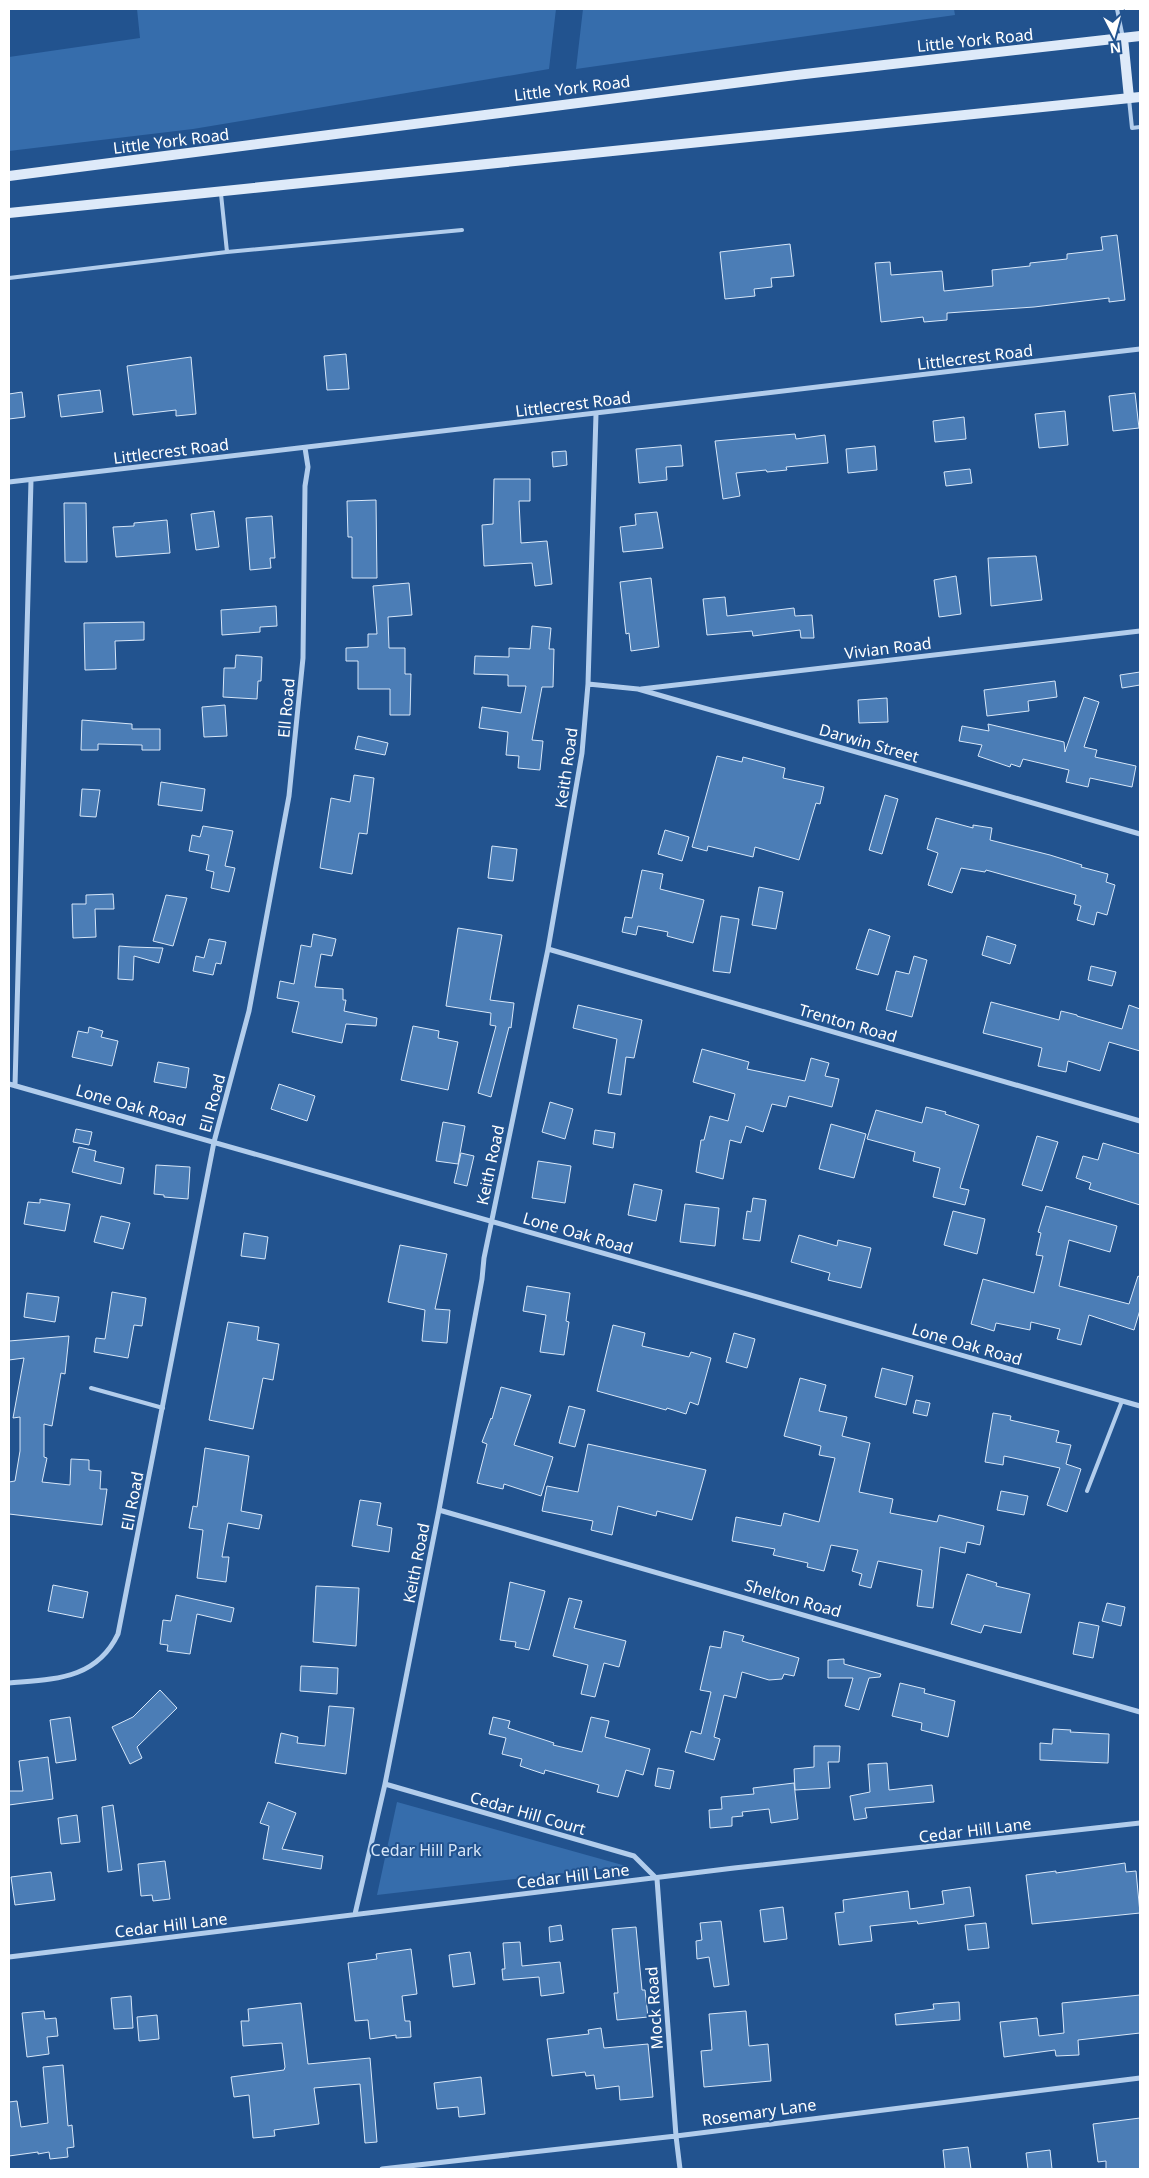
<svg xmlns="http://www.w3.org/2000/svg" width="1149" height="2178" viewBox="0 0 1149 2178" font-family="'Noto Sans',sans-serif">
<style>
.green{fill:#366dac}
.building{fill:#4b7db6;stroke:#d7e7f9}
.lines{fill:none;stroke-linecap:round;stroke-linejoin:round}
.lane{stroke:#b2cdec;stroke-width:4}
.street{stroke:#b2cdec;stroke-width:5}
.secondary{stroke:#deeaf9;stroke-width:10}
.labels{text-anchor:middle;stroke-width:4;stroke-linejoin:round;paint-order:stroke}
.street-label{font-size:16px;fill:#fff;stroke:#22538f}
.park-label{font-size:16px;fill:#d7e7f9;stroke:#22538f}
</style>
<rect width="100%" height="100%" fill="#22538f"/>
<!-- green -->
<path class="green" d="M137 9H556L549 69 193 129 9 151V57L140 38Z
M583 9H954L955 15 576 69Z
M397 1802 626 1866 377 1895Z"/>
<!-- building -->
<path class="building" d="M1117 235 1125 300 1109 302V298L1034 307 947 313V320L924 322 923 317 881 322 875 263 890 262 891 275 942 271 944 291 993 286 992 270 1030 266V263L1067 259V254L1103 250 1101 237Z
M790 244 794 276 771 278 772 287 754 289 755 296 725 299 720 252Z
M346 354 349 389 327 390 324 356Z
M191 357 196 414 176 416V410L133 415 127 366Z
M100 390 103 412 61 417 58 395Z
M22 392 25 417 9 419V394Z
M1135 393 1139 428 1113 431 1109 396Z
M1065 411 1068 445 1039 448 1035 414Z
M964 417 966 439 935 442 933 421Z
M795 434 796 439 825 435 828 463 786 467 787 470 767 472 766 470 736 473 740 496 723 499 715 441Z
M681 445 683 466 666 467 667 480 639 483 636 449Z
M875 446 877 470 848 473 846 449Z
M566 451 567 465 553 467 552 452Z
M970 469 972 483 946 486 944 472Z
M494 479H530V501H519L521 543 547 541 552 584 535 586 532 563 484 566 482 525 493 524Z
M376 500 377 578H352V537H348L347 501Z
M64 503H86L87 562H65Z
M214 511 219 547 196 550 191 514Z
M657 512 663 548 623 552 620 527 636 525 635 514Z
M272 516 275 558H270L271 568 250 570 246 518Z
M167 520 170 553 116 557 113 527 134 526V523Z
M1036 556 1042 600 991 606 988 558Z
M956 576 961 614 939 617 934 580Z
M651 578 659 647 631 651 629 633 626 634 620 582Z
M409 583 412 615 388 617 389 648H405V674H411L410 715H390V689H358V661H346V648L368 647V634H377L373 586Z
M725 597 727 616 794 608 795 616 812 615 814 638H801L800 630 753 636 752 631 707 635 703 599Z
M276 606 277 626 260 627V632L222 635 221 610Z
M144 622V640L115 641 116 669 85 670 84 623Z
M532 626 551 628 549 649H554L553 687H542L532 740 543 741 540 770 518 768 519 756 506 755 508 732 479 728 482 707 521 713 526 686H508V675L474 674 475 656 509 657V648L530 649Z
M236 655 262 657 261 681H258L257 699 223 697 224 668H235Z
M1140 672V685L1122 688 1120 675Z
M1055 681 1057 697 1028 701 1029 711 987 716 984 690Z
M1084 697 1099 702 1084 747 1097 750 1095 757 1136 766 1132 787 1090 778 1088 787 1066 782 1069 770 1023 759 1020 767 1011 764 1010 767 978 756 982 745 959 741 962 726 989 731 988 724 1064 742 1065 752Z
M887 698 888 722 859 723 858 700Z
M225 705 227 736 204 737 202 707Z
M82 720 132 724V729H160V750H142V745L98 744V750H81Z
M358 736 388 743 385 755 355 749Z
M717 756 742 762 743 757 785 768 783 778 824 787 820 804 816 803 799 860 755 847 753 857 708 846 707 851 692 847Z
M354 775 374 778 367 834 359 833 352 874 320 868 331 798 350 802Z
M161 782 205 789 202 811 158 805Z
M82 789 100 790 96 817 80 816Z
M885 795 898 799 882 854 869 850Z
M936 818 973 828V825L992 828 990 840 1050 855 1082 865 1081 867 1108 874 1106 882 1115 885 1107 915 1097 912 1094 925 1077 920 1081 906 1074 904 1076 895 986 870 985 872 961 868 952 893 928 885 938 853 927 849Z
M203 826 233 831 225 866 235 868 229 892 211 888 214 872 206 870 209 855 189 851 192 835 200 837Z
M665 830 689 837 682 861 658 854Z
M492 846 517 849 513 881 488 878Z
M642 870 663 874 660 889 704 900 693 943 667 936 668 932 638 926 636 935 622 932 625 917 632 918Z
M759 887 783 892 776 929 752 925Z
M113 894 114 909H95L96 937 73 938 72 904H86V895Z
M166 895 187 898 173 946 153 941Z
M721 916 739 919 730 973 713 971Z
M458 928 502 935 490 1000 514 1003 511 1028 509 1027 491 1097 478 1093 496 1026 490 1025 491 1013 446 1006Z
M869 929 890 936 878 975 856 969Z
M313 934 336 939 332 956 321 954 315 987 343 989V1000H346L344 1011 377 1018 376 1026 346 1024 342 1043 292 1032 299 1002 277 998 280 981 294 984 301 945 311 947Z
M987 936 1016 945 1010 964 982 955Z
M209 939 226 942 221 964 216 963 213 975 193 971 196 956 204 958Z
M119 946 132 947 163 948 159 963 134 956 133 980 118 979Z
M914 956 927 960 912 1017 886 1010 896 971 909 974Z
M1091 966 1116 972 1112 986 1088 980Z
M991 1002 1059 1020 1061 1011 1077 1015V1016L1122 1029 1129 1005 1140 1009V1051L1109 1042 1100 1071 1068 1061 1066 1072 1038 1066 1042 1048 983 1033Z
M578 1005 642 1020 634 1058 626 1057 621 1095 608 1093 617 1039 573 1028Z
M413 1026 439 1031 438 1038 458 1042 448 1090 401 1080Z
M89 1027 103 1031 101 1037 118 1041 112 1066 72 1057 78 1031 88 1033Z
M702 1049 749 1062 747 1069 805 1081 811 1058 829 1063 825 1076 839 1079 832 1107 789 1096 786 1107 772 1104 763 1132 746 1126 741 1143 730 1140 723 1179 696 1172 701 1140H704L710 1116 728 1121 735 1094 693 1082Z
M158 1062 189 1068 186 1088 154 1082Z
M279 1084 315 1096 307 1121 271 1109Z
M550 1102 573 1109 565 1139 542 1132Z
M926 1107 946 1112 945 1114 979 1125 960 1188 969 1190 965 1205 933 1197 940 1168 913 1161 915 1152 867 1139 876 1110 922 1123Z
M443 1122 465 1126 458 1164 436 1161Z
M831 1124 866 1134 854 1178 819 1169Z
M76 1129 92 1132 89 1145 73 1142Z
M595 1130 615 1133 613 1148 593 1144Z
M1037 1136 1058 1142 1042 1191 1022 1185Z
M1103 1143 1140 1154V1205L1089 1189 1091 1183 1076 1178 1083 1156 1098 1160Z
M79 1147 96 1151 94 1161 124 1168 121 1184 72 1172Z
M461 1153 474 1156 467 1186 454 1183Z
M538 1161 571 1166 565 1203 532 1198Z
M156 1165 190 1167 188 1199 164 1197V1195L154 1194Z
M634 1184 662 1190 656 1221 628 1215Z
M753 1198 766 1200 760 1241 743 1239 747 1211 751 1212Z
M40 1199 70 1204 65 1231 24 1224 28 1202 40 1203Z
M685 1204 719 1208 715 1246 680 1242Z
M1046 1206 1117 1226 1110 1252 1069 1240 1059 1286 1129 1304 1138 1276 1140 1277V1310L1134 1330 1089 1315 1081 1345 1057 1339 1060 1329 1031 1322 1030 1330 996 1323 994 1331 971 1324 983 1279 1034 1293 1043 1256 1036 1255 1041 1233 1038 1232Z
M953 1211 985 1219 977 1254 944 1245Z
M101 1216 130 1223 123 1249 94 1242Z
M244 1233 268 1237 265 1259 241 1256Z
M799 1235 837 1246 838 1240 871 1248 861 1288 828 1280 830 1273 791 1262Z
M400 1245 447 1254 435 1309 450 1310 447 1343 422 1341 425 1310 388 1302Z
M527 1286 570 1293 566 1321 569 1322 564 1355 540 1352 546 1315 523 1311Z
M112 1292 146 1298 142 1326 134 1325 128 1358 94 1352 96 1338 105 1339Z
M27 1293 59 1297 55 1322 24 1317Z
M228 1322 259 1327 257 1340 279 1344 273 1380 263 1378 253 1429 209 1420Z
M613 1325 645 1333 642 1346 689 1357 691 1352 711 1358 698 1405 690 1402 686 1414 667 1408 666 1410 597 1391Z
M734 1333 755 1339 747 1368 726 1362Z
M69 1336 65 1374 61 1373 52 1426 44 1424V1457L47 1458 42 1482 70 1485 71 1459 89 1460V1470L101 1471 100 1489H107L102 1525 9 1514V1482L15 1481 20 1451V1417L13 1418 24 1358 9 1360V1341Z
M882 1368 913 1376 906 1405 875 1397Z
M800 1378 826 1385 819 1411 847 1417 842 1436 870 1443 859 1492 893 1499 890 1513 937 1522 939 1515 984 1526 980 1545 967 1542 965 1553 940 1547 933 1608 917 1606 922 1570 878 1561 871 1588 859 1585 862 1574 852 1571 858 1550 831 1545 824 1571 807 1567 808 1563 773 1555 775 1549 732 1541 736 1517 781 1526 784 1513 819 1522 835 1458 819 1455 821 1446 784 1436Z
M501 1387 531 1395 514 1445 553 1457 541 1496 504 1484 503 1489 477 1483 487 1444 482 1442 491 1418 492 1419Z
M916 1400 930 1403 927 1416 913 1413Z
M569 1406 585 1410 575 1447 559 1443Z
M993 1413 1011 1416 1010 1420 1059 1431 1056 1442 1071 1445 1066 1464 1081 1469 1067 1512 1047 1505 1060 1468 1004 1456 1003 1465 985 1462Z
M588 1444 706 1470 692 1520 657 1511 656 1516 618 1506 612 1535 591 1530 593 1521 542 1511 547 1486 578 1492Z
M205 1448 249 1456 241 1511 262 1515 259 1529 228 1523 222 1557H229L226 1582 197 1578 203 1530 189 1528 193 1506 197 1507Z
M1001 1491 1028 1496 1024 1515 997 1510Z
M360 1500 381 1503 377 1525 392 1528 389 1552 352 1546Z
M967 1574 997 1583 996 1586 1030 1594 1021 1633 984 1625 981 1633 951 1624Z
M510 1582 545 1591 529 1650 515 1647 516 1642 500 1640Z
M53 1585 88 1592 83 1618 48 1611Z
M316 1586 359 1588 356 1646 313 1642Z
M176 1595 234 1608 231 1622 197 1614 190 1654 167 1651 168 1645 160 1644 163 1620 171 1621Z
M569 1598 582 1601 574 1628 626 1641 619 1667 604 1663 595 1697 581 1694 588 1665 553 1656Z
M1107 1603 1125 1607 1121 1626 1102 1621Z
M1079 1622 1099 1626 1093 1658 1073 1654Z
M724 1631 744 1636 742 1641 799 1658 794 1676 784 1674 782 1679 769 1680 742 1672 736 1698 724 1695 714 1737 720 1739 714 1760 685 1752 691 1731 701 1734 711 1692 700 1690 710 1646 721 1648Z
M844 1659V1664L881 1674 880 1677 869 1678 859 1710 845 1706 853 1678H828V1660Z
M301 1666 338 1668 337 1694 300 1691Z
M900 1683 925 1689 924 1693 955 1701 948 1737 921 1730 922 1723 892 1716Z
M160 1690 177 1708 137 1747 142 1758 130 1764 112 1727 133 1717Z
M329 1706 354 1708 346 1774 275 1763 281 1733 298 1737 297 1743 325 1746Z
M70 1717 76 1760 56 1763 50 1720Z
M493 1717 510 1721 508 1728 554 1743 553 1745 582 1752 591 1717 609 1721 605 1737 650 1749 643 1775 626 1770 618 1797 597 1792 599 1785 545 1770 544 1774 520 1766 522 1759 502 1754 506 1738 489 1734Z
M1053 1729 1071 1730 1070 1732 1109 1734 1108 1763 1040 1760V1743L1052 1744Z
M814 1746H840L839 1762H828L830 1788 795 1790 794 1769 814 1767Z
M48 1757 53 1799 9 1805V1791H23L19 1761Z
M887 1763 889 1790 932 1785 934 1802 865 1808 867 1818 854 1820 850 1796 870 1792 868 1764Z
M658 1768 674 1771 670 1789 655 1786Z
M794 1783 798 1819 771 1823 769 1809 742 1812 743 1816 732 1817V1826L710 1828 709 1810 722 1809 721 1797 754 1794 753 1788Z
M268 1802 296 1813 282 1849 323 1856 321 1869 263 1859 269 1826 260 1823Z
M113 1805 122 1870 108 1872 102 1807Z
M77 1815 80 1842 61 1844 58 1818Z
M165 1861 170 1899 153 1901 152 1895 141 1896 138 1864Z
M1125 1863 1126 1872 1136 1871 1140 1913 1032 1924 1026 1875 1056 1871V1873Z
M51 1872 55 1900 15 1905 11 1877Z
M970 1887 974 1916 918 1924 917 1921 870 1926 872 1941 839 1945 835 1913 844 1912 843 1900 908 1891 910 1909 944 1904 942 1891Z
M783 1907 787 1939 764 1942 760 1910Z
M721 1921 729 1985 714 1987 709 1957 697 1959 696 1941 702 1940 700 1923Z
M986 1923 989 1948 968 1950 965 1925Z
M561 1925 563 1940 550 1942 549 1927Z
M636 1927 642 1990H645L648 2017 617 2020 614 1993H618L612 1929Z
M520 1942 522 1966 560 1962 564 1993 541 1996 539 1977 503 1980 502 1969H505L503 1943Z
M411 1949 417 1994 402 1996 405 2021H410L411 2037 396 2038V2035L370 2039 368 2020 355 2021 348 1963 377 1959 376 1954Z
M470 1952 475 1984 453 1987 449 1955Z
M1140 1995V2033L1078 2040 1079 2055 1056 2056 1055 2050 1004 2057 1000 2022 1037 2018 1039 2036 1064 2033 1062 2003Z
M131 1996 133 2028 114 2029 111 1998Z
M959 2002 960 2020 896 2025 895 2014 934 2009 933 2004Z
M301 2003 308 2064 370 2058 377 2142 365 2143 360 2084 314 2088 319 2124 274 2130 275 2136 253 2138 249 2095 234 2097 231 2077 284 2070 285 2067 282 2043 243 2046 241 2021H249L248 2009Z
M44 2011 45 2019 56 2018 58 2036 47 2037 49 2054 27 2057 22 2013Z
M746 2011 749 2046 768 2044 771 2081 704 2087 701 2051 712 2050 709 2014Z
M157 2015 159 2039 139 2041 137 2017Z
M601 2028 604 2048 648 2044 653 2097 620 2100 619 2086 596 2089 594 2075 586 2076 585 2072 552 2076 547 2039 589 2034 588 2030Z
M63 2065 68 2126 72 2125 74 2147 67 2148 68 2157 50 2159 49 2152 38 2154V2152L9 2156V2102L17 2101 21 2127 48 2123 43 2067Z
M481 2077 485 2114 459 2117 458 2107 437 2109 434 2083Z
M1140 2118V2169H1106V2161L1098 2162 1093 2124Z
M968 2147 971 2169H945L943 2150Z
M1050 2150 1052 2169H1028L1026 2153Z"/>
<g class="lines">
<!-- lane -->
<path class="lane" d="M1117 9 1123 38
M1129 99 1132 128 1140 127
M227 252 462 230
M9 278 227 252 221 194
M91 1388 163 1408
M1087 1491 1122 1401"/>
<!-- street -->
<path class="street" d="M9 482 1140 349
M588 684 638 689 1140 834
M641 689 1140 631
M548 949 1140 1121
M9 1084 1140 1406
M15 1086 31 480
M439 1510 1140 1712
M9 1683C54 1679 96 1680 118 1634L214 1142 249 1011 289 796 303 658 305 486 308 467 305 448
M385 1784 634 1856 657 1879
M657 1879 676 2136 680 2169
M355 1914 385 1784 439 1510 482 1279 484 1258 548 949 582 753 588 684 596 414
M9 1957 734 1868 1140 1823
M382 2169 676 2136 1140 2078"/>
<!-- secondary -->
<path class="secondary" d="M1123 38 1129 98
M9 176 796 75 1140 36
M9 213 1140 97"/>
</g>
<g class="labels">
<!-- street labels -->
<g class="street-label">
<text transform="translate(975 40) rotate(-6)" y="6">Little York Road</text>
<text transform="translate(572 88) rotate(-7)" y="6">Little York Road</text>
<text transform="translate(171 141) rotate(-7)" y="6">Little York Road</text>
<text transform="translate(975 357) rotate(-7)" y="6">Littlecrest Road</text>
<text transform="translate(573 404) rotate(-7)" y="6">Littlecrest Road</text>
<text transform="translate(171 451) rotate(-7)" y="6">Littlecrest Road</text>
<text transform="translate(888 648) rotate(-7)" y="6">Vivian Road</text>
<text transform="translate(286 708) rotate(-85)" y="6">Ell Road</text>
<text transform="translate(869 743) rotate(16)" y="6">Darwin Street</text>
<text transform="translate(566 768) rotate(-82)" y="6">Keith Road</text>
<text transform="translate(848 1023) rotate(16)" y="6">Trenton Road</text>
<text transform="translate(212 1103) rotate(-75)" y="6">Ell Road</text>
<text transform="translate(131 1105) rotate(16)" y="6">Lone Oak Road</text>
<text transform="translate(490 1165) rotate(-78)" y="6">Keith Road</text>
<text transform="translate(578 1233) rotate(16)" y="6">Lone Oak Road</text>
<text transform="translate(967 1344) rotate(16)" y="6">Lone Oak Road</text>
<text transform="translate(132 1501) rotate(-79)" y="6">Ell Road</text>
<text transform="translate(416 1563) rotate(-79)" y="6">Keith Road</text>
<text transform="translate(793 1598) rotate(16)" y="6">Shelton Road</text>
<text transform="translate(528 1813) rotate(16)" y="6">Cedar Hill Court</text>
<text transform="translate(975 1830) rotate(-7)" y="6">Cedar Hill Lane</text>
<text transform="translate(573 1876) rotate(-7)" y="6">Cedar Hill Lane</text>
<text transform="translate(171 1925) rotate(-7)" y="6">Cedar Hill Lane</text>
<text transform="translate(654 2008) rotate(-94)" y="6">Mock Road</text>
<text transform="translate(759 2112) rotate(-8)" y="6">Rosemary Lane</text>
</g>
<!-- park labels -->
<g class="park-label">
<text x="426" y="1856">Cedar Hill Park</text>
</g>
</g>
<!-- border -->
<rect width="1149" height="2178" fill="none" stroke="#ffffff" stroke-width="20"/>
<!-- north arrow -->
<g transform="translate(1114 35) rotate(174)" stroke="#22538f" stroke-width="4" paint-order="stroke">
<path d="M0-4L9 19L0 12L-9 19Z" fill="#ffffff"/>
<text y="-8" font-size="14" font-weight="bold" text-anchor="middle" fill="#ffffff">N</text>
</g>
</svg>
